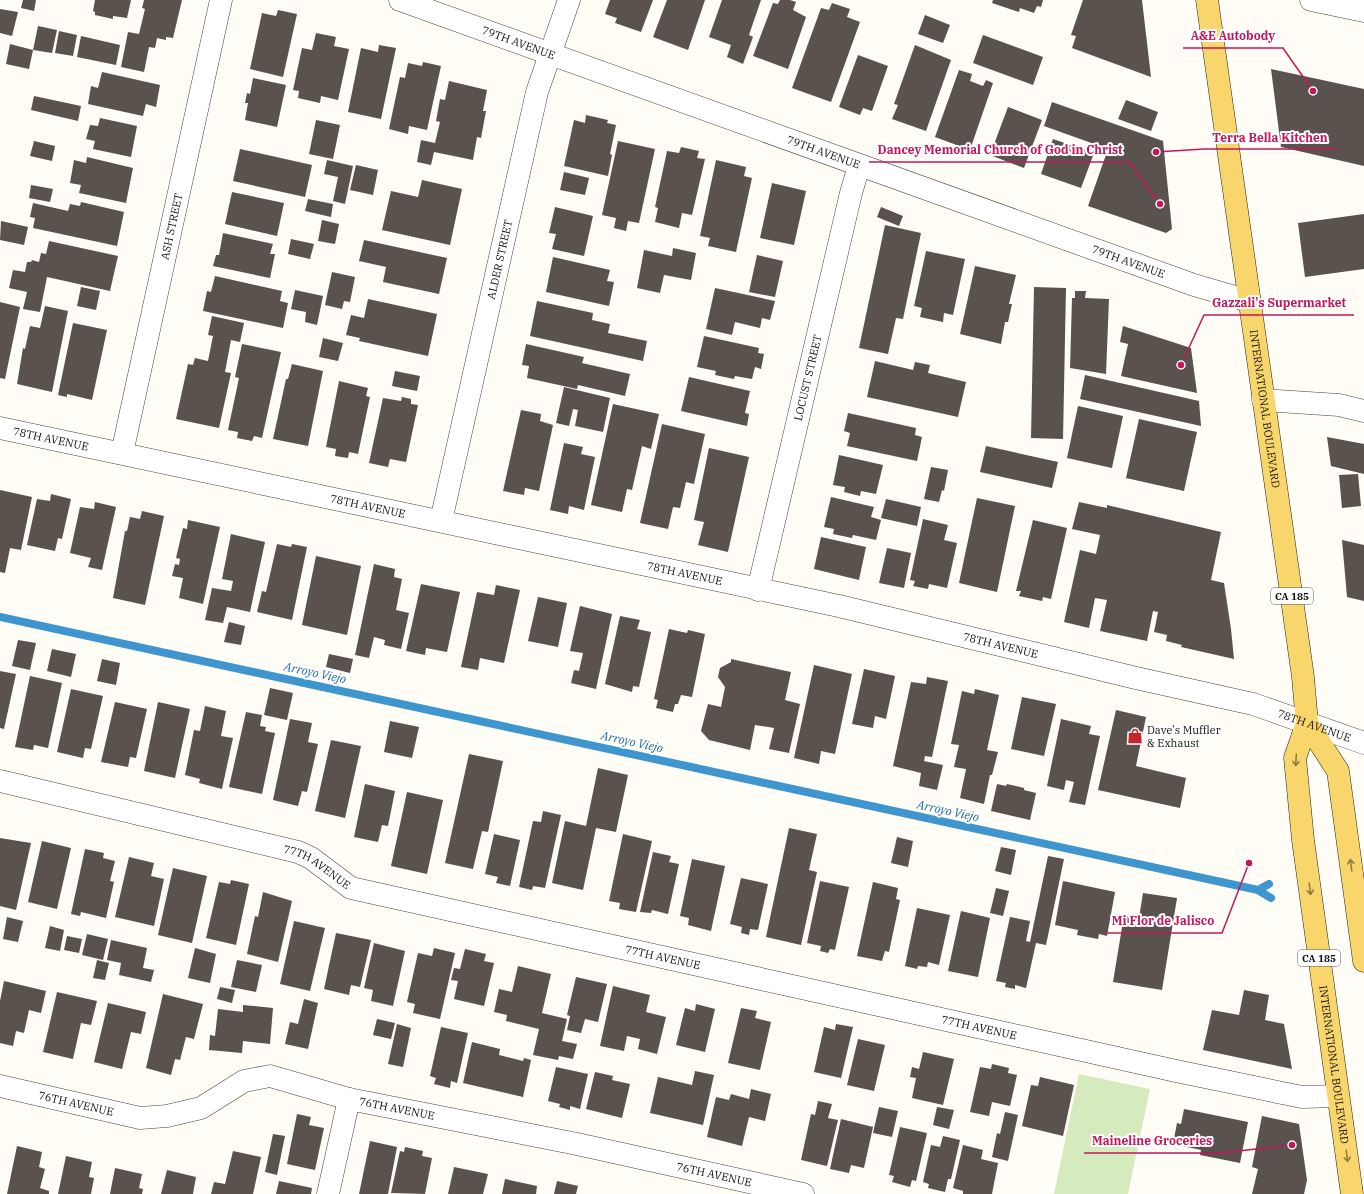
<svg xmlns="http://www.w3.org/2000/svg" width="1364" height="1194" viewBox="0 0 1364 1194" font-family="'IBM Plex Serif',serif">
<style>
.green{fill:#d5ebbd}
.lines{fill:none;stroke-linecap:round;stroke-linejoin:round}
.stream{stroke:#3f96cf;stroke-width:8}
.building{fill:#5a524d}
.minor-casing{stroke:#444;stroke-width:23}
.major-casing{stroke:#222;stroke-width:23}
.minor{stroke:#fff;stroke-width:22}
.major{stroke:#f9d66b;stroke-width:22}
.oneway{stroke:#917d42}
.labels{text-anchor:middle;stroke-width:4;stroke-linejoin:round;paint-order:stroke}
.shield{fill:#fff;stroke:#585858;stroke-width:1}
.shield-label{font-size:10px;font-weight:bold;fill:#111}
.street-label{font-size:11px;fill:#111;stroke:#fff}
.poi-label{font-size:11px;fill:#111;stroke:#fff;text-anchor:start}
.water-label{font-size:12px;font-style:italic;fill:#1768a6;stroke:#fff}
.leader{fill:none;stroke:#c2185b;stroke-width:1.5}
.callout-dot{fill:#c2185b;stroke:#fff;stroke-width:1.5}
.callout-label{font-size:12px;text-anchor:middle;font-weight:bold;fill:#c2185b;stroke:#fff;stroke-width:4;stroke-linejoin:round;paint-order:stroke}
</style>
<rect width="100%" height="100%" fill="#fffdf5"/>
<!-- green -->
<path class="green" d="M1079 1074 1150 1089 1128 1194H1054Z"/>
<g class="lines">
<!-- stream -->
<path class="stream" d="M0 617 1258 890 1271 898
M1258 890 1269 884"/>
</g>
<!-- building -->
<path class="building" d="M23 0H36L34 11 21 8Z
M95 0H131L127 18 113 16V19L95 15V12L93 11Z
M144 0H182L173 38 166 37V40L157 38 155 48 149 47 144 72 121 67 128 32 139 34 145 9 142 8Z
M610 0H653L641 32 615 23 617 18 605 14Z
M667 0H705L688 50 653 37Z
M722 0H761L749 35 753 37 743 64 727 57 731 45 709 37Z
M780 0H790L796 2 793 10 806 17 788 69 753 56 773 3 778 4Z
M993 0H1043L1041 7 1037 6 1034 13 1020 8 1019 12 992 3Z
M1083 0H1142L1151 77 1072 48 1076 36 1071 35Z
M832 3 850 9 847 17 860 22 831 102 792 88 821 8 829 10Z
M0 9 18 12 12 36 0 33Z
M278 10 297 14 283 77 250 69 262 13 276 16Z
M925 15 950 25 943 43 918 34Z
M38 26 57 30 52 53 33 50 29 69 6 64 10 44 33 50Z
M59 31 77 35 73 56 55 53Z
M316 33 336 37 334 46 349 49 338 100 321 96 320 103 298 98 299 91 293 90 302 48 312 50Z
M983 35 1043 57 1033 85 973 63Z
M81 36 120 45 116 65 77 57Z
M379 45 396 48 381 119 348 112 361 48 378 52Z
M915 45 951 60 926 131 892 119 898 105 894 104Z
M858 55 888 66 872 111 863 108 860 115 839 107Z
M423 62 441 66 427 130 409 126 408 134 389 129 400 77 405 78 408 63 422 66Z
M1271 69 1364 89V166L1281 147Z
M959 70 972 74 970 81 983 86 986 80 993 83 970 150 935 137Z
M102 72 160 85 156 107 146 104 143 116 88 104 91 86 98 88Z
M253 78 286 85 277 127 245 120 248 103H245L247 93 250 94Z
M449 81 487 90 483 111H486L481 138 477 137 473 160 434 152 431 165 417 162 421 140 435 143 440 122 436 121 440 99 445 100Z
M34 96 81 106 78 121 31 110Z
M1126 100 1158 112 1151 131 1118 119Z
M1052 102 1163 141 1172 229 1166 233 1088 206 1108 149 1044 126Z
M1008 107 1042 120 1024 168 990 155Z
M586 115 608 120 607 123 616 125 610 154 612 155 608 176 564 166 574 120 585 123Z
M100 118 137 126 131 157 93 149 95 141 86 139 90 125 98 126Z
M316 120 340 125 333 159 309 154Z
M1053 139 1094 153 1081 188 1041 174Z
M34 141 55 146 52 161 30 156Z
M618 141 655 149 639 223 628 221 626 231 614 228 616 218 602 215Z
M681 147 699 151 697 158 705 159 692 215 682 213 679 228 655 222 658 208 655 207 667 151 679 153Z
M240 149 312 165 305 197 233 181Z
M87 157 133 168 126 203 79 193 81 185 70 183 74 160 86 163Z
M327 160 353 166 345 204 333 201 338 177 324 174Z
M716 160 746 167 744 176 752 178 736 252 708 246 710 238 700 236Z
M356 165 378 170 373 195 350 190Z
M564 172 589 178 585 195 560 190Z
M422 180 462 189 450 245 382 230 391 191 418 197Z
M772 183 806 191 794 245 760 238Z
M31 185 53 189 50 202 29 198Z
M232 192 284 203 277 236 225 224Z
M308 199 333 204 331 217 305 211Z
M81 202 124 212 117 246 33 228 35 218 30 217 33 203 68 211 70 204 80 206Z
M555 207 593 216 584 256 552 249 556 234 549 233Z
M881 207 903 216 899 226 877 217Z
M1364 214V269L1305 277 1298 223Z
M322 220 339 224 335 244 318 241Z
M1 221 28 227 24 245 0 240Z
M885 225 921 233 903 319 896 318 888 354 859 348Z
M223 233 273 244 270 254H275L270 278 213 266 216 255H219Z
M291 239 314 244 310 259 288 254Z
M364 240 447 258 439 294 383 282 386 267 359 261Z
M49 241 118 256 110 291 47 277 40 312 23 309 27 292 9 288 13 270 25 272 27 262H31L32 260 39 262 41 253 46 254Z
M673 248 696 253 691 280 664 275 660 293 637 288 644 250 672 256Z
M926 251 965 259 953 315 944 313 943 322 920 317 922 308 914 306Z
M757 255 783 261 775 297 749 292Z
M553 257 610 270 607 281 614 282 609 306 546 292Z
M975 266 1016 275 1009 304H1012L1008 322H1005L1001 344 960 334Z
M332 272 355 277 350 302 344 301 342 309 325 305Z
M215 276 282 291 280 301 288 303 283 328 203 311 207 291 211 292Z
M81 287 100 291 96 310 77 306Z
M1034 287 1066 288 1063 439 1031 438Z
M715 288 775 301 770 320 762 318 760 328 735 322 732 335 706 329Z
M295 290 323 296 317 325 305 322 306 312 291 309Z
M1075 291H1086L1085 298 1109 299 1106 374 1070 368 1072 298H1075Z
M368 299 437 314 428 356 359 341 360 338 346 335 351 315 364 318Z
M537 301 593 313 592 320 610 324 608 333 647 341 643 361 530 336Z
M0 302 20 307 5 379 0 378Z
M45 306 68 311 52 392 17 384 23 348 25 349 30 326 40 328Z
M212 316 244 323 240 342 231 340 225 372 231 373 219 428 176 419 188 364 193 365 195 358 208 361 213 336 208 335Z
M73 323 107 330 92 400 67 394V397L58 395Z
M1123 326 1191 348 1197 393 1121 376 1128 344 1120 342Z
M704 336 759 348 758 353 764 354 761 369 755 367 752 379 735 376 734 379 715 375 716 371 697 367Z
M323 338 343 343 338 361 319 357Z
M242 344 281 352 262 438 254 436 252 441 237 438 238 432 228 430 239 378 235 377Z
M526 344 584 357 582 363 630 374 625 396 578 385 577 389 527 378 529 366 522 365Z
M875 361 913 370 915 362 930 365 928 373 966 382 958 417 867 397Z
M292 364 323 371 308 446 273 439 286 379H288Z
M395 371 420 376 417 391 392 386Z
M1085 375 1199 401 1201 426 1080 399Z
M689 377 750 391 745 413 749 414 747 426 681 411Z
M339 381 368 388 366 396 370 397 358 454 349 452 348 458 335 456 336 449 326 447Z
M564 387 610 398 603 432 575 426 578 410 573 409 569 426 556 423Z
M402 397 411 399V404L418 405 406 462 390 459 388 467 369 463 383 398 401 401Z
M613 404 659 414 651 449 642 446 632 490 627 489 622 512 591 505Z
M1078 406 1123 416 1112 468 1067 458Z
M521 410 541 414 540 421 553 425 539 491 525 488 524 495 503 491Z
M848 413 916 428 915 435 922 437 917 461 847 446 850 433 844 431Z
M1139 419 1197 432 1184 491 1126 478Z
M662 424 705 434 694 484 686 482 680 508 673 507 668 529 640 523Z
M1327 437 1364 444V474L1331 466Z
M564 443 583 447 581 454 595 457 584 510 569 506 568 514 550 510Z
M986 446 1058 462 1052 488 980 472Z
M709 448 749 457 728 552 698 545 704 522 694 520Z
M839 455 883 465 876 494 861 491 860 496 844 492 845 487 833 485Z
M931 467 948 470 944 491 942 490 939 502 924 499Z
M1358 474 1361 506 1342 508 1339 475Z
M0 490 32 497 21 550 10 548 5 573 0 572Z
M51 494 71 499 62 539 58 538 55 551 27 545 37 499 50 501Z
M831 497 874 507 871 517 881 520 876 540 853 535 852 538 833 534 834 529 824 527Z
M977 498 1015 506 997 592 959 583Z
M886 499 921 507 917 526 881 518Z
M95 502 116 507 102 570 88 567 91 558 70 553 80 507 94 509Z
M1079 502 1107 508V505L1221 532 1211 580 1224 583 1231 629 1234 659 1181 647 1182 645 1166 641 1167 635 1154 632 1158 612 1153 611 1147 641 1100 631 1107 600 1095 598 1089 628 1064 622 1080 550 1096 554 1100 535 1072 529Z
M142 511 164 516 145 605 113 598 125 531H127L130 517 140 519Z
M923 519 948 525 944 540 957 543 947 588 929 584 928 589 913 586 915 581 910 580Z
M188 520 220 527 203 604 179 598 183 578 172 576 175 564 179 565 180 559 176 558 183 528 187 529Z
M1033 520 1067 528 1051 599 1043 597 1042 601 1019 596 1021 591H1016Z
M231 534 265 542 250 612 227 607 223 623 205 620 212 588 231 591 233 581 222 579Z
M821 537 866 547 859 580 814 569Z
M1342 540 1364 545V601L1347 597Z
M277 544 291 547 292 544 307 547 292 620 257 612 262 591 266 592Z
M887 548 911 553 904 588 879 583Z
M316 556 361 566 347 635 302 625Z
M374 564 395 569 394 577 402 579 396 610 409 613 401 649 384 645 385 640 374 637 369 658 355 655Z
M421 584 460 592 447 652 426 648 425 655 406 651Z
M496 585 520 590 504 663 480 658 478 670 461 667 477 592 494 595Z
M538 597 567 603 558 647 528 641Z
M580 606 612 614 596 689 571 683 574 670 579 671 583 653 570 651Z
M620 616 640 620 637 629 651 632 639 687 633 686 632 692 605 684Z
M229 622 245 626 241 645 224 642Z
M669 629 687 633 688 630 705 634 692 697 681 695 678 704H675L673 712 656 708 658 700 654 699Z
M18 640 36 643 30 670 12 666Z
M52 649 76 654 71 677 47 671Z
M329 654 353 659 350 673 326 667Z
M102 659 120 663 116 685 97 681Z
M731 659 791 672 785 700 800 704 789 753 769 749 774 728 755 725 750 750 709 740 701 731 708 704 721 707 725 687 718 677 720 668 731 662Z
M814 665 852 674 835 754 821 751 819 764 794 758Z
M864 669 895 676 886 719 875 716 873 728 852 724Z
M0 671 16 674 4 729 0 728Z
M30 676 62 683 48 748 34 745 33 750 15 747Z
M927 677 948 681 932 757 925 756 924 761 943 765 937 790 919 786 921 773 893 766 911 682 926 684Z
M270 688 293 693 287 720 264 715Z
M71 689 103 696 91 749 85 748 83 758 57 752Z
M975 689 999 695 987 750 998 752 992 775H990L984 804 960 798 966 769 954 767 959 745 951 744 962 691 974 694Z
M1022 697 1056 704 1044 756 1011 749Z
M115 702 147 709 136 758 130 757 128 767 101 762Z
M158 702 190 709 175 778 144 771Z
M205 706 226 711 221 736 233 738 222 789 199 783 200 779 185 775 194 730 200 731Z
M1116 710 1146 717 1136 766 1186 778 1180 808 1098 790Z
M246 712 262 715 260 726 266 727 265 731 275 733 262 794 229 787Z
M290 719 312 723 308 742 318 744 307 792 302 791 298 806 273 800Z
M1061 719 1091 726 1089 734 1100 736 1085 805 1069 802 1074 782 1066 780 1064 790 1047 786Z
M390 721 419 727 412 758 384 752Z
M331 740 361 746 345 818 315 811Z
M469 754 503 761 488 832 482 831 473 869 445 863Z
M598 768 628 775 616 832 596 828 583 890 552 883 565 821 586 826Z
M365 784 395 791 388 826 382 825 378 842 354 837Z
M997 784 1006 786 1007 784 1024 788V790L1036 793 1030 820 991 811Z
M407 792 443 800 427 874 391 866Z
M543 811 561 815 545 888 533 886 532 890 519 887 533 821 541 822Z
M789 828 817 834 809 870 817 872 801 945 766 937Z
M494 834 520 840 510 886 496 883 498 877 485 874Z
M623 834 652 841 636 912 619 909 620 903 609 901Z
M897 837 913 841 908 867 891 863Z
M0 838 31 843 16 910 0 906Z
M42 841 71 848 57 909 28 902Z
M1001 847 1016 850 1011 875 995 871Z
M85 849 104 853 103 858 115 861 110 881 114 882 106 918 81 912 80 916 71 914Z
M653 852 671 856 669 862 679 864 668 914 652 910 651 913 640 912Z
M1048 856 1064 859 1046 945 1036 943 1026 988 1015 985V989L1005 987 1006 983 996 981 1010 917 1030 921 1026 941 1030 942Z
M129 857 154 863 151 876 164 879 154 926 115 917Z
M692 859 725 866 711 931 688 925 689 918 680 916Z
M173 868 207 876 192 943 158 935Z
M741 878 768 884 758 930 750 929 749 935 741 933 742 927 730 924Z
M231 880 249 884 236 945 206 938 219 882 230 884Z
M820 881 849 887 835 950 830 949 828 953 820 951 821 946 807 943Z
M1063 881 1115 892 1107 936 1099 934 1098 939 1077 935 1078 930 1055 925Z
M873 882 898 888 896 899 900 900 889 952 885 951 882 961 857 956Z
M996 888 1009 891 1003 916 990 913Z
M263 892 292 901 278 962 247 954 255 916 258 917Z
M1143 893 1177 898 1162 990 1113 982 1124 915 1139 918Z
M917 908 950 915 939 965 928 962 927 967 918 966 917 969 905 966Z
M961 911 990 918 978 977 948 971Z
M7 917 23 921 18 942 3 939Z
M294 921 325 928 310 991 280 984Z
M50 926 64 930 60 951 45 948Z
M336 933 371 940 360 987 351 985 349 995 324 989Z
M87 934 108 939 103 960 82 955Z
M67 936 82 939 79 953 64 950Z
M111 940 147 948 143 968 154 970 151 982 119 975 121 963 107 960Z
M374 943 405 951 393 1006 371 1001 373 990 364 988Z
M195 948 216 954 210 983 188 978Z
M434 948 455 953 440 1019 413 1013 415 1004 407 1002 418 953 432 956Z
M465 949 486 954 484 961 494 963 484 1006 454 999 458 981 451 980 454 968 460 969Z
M97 960 109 963 105 980 93 978Z
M237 960 262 965 256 992 231 987Z
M518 966 551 974 542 1013 567 1019 562 1041 577 1044 573 1059 559 1056 558 1060 533 1055 539 1029 506 1021 507 1015 494 1012 499 989 512 992Z
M576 977 607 984 598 1022 585 1019 581 1033 567 1030 570 1016 567 1015Z
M4 981 46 991 41 1013 29 1010 24 1033 16 1031 13 1046 0 1043V1001Z
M613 986 650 995 646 1012 666 1017 657 1054 638 1049 640 1039 627 1036 624 1051 600 1046Z
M220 987 235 990 232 1003 217 999Z
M1244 990 1269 995 1265 1020 1284 1024 1292 1069 1203 1050 1212 1010 1239 1015Z
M57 992 97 1001 91 1025 81 1023 73 1059 43 1052Z
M163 994 203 1004 194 1039 186 1037 180 1060 175 1059 171 1075 146 1068Z
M304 999 318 1003 308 1049 285 1044 290 1022 298 1024Z
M108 1003 146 1012 141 1034 131 1032 122 1069 94 1062Z
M696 1004 715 1009 705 1052 676 1045 685 1008 695 1011Z
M243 1005 273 1008 270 1044 243 1041 242 1053 209 1050 210 1035 215 1036 218 1009 243 1012Z
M741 1008 757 1011 755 1018 771 1022 760 1070 728 1063Z
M377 1019 395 1023 391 1039 373 1035Z
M397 1024 411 1028 403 1067 388 1064Z
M836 1024 853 1027 841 1078 814 1072 824 1027 835 1030Z
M441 1027 468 1033 457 1083 451 1081 450 1088 434 1084 436 1078 430 1076Z
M858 1039 885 1045 874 1091 847 1085Z
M472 1042 500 1049 499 1055 523 1061 524 1058 531 1060 523 1097 463 1083Z
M923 1052 954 1059 943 1105 912 1098 916 1078 910 1077 912 1067 919 1069Z
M992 1064 1009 1068 1008 1073 1017 1075 1010 1106 992 1102 989 1116 970 1112 980 1067 991 1069Z
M556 1067 588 1074 580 1109 570 1106V1110L559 1107 560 1104 548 1101Z
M695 1071 714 1075 703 1125 650 1113 658 1077 692 1085Z
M595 1072 613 1076 612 1080 630 1084 622 1118 586 1109Z
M1040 1077 1074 1085 1063 1136 1022 1126 1031 1085 1038 1086Z
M751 1089 771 1094 765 1121 749 1117 742 1146 707 1137 716 1097 729 1100 731 1094 749 1099Z
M818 1101 832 1104 828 1118 838 1120 827 1166 801 1160 811 1114 815 1115Z
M879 1107 898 1111 892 1137 873 1133Z
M937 1107 954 1110 949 1129 933 1125Z
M1184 1109 1248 1122 1240 1163 1200 1155 1201 1150 1173 1144 1177 1123 1181 1124Z
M1005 1112 1018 1115 1008 1161 992 1157 997 1133 1000 1134Z
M297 1114 311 1117 309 1125 324 1128 315 1170 287 1164Z
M1262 1116 1299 1124 1307 1180 1304 1194H1252L1258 1169 1252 1167Z
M841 1119 873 1127 864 1168 851 1165 849 1173 830 1169Z
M900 1127 927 1133 916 1181 912 1180 910 1187 892 1182 894 1176 889 1175Z
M273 1134 285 1136 277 1175 265 1172Z
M943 1136 960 1140 951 1179H948L945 1192 928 1188 929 1184 923 1182 931 1145 940 1147Z
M370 1141 397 1147 388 1194H359Z
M963 1145 983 1150 981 1159 998 1163 992 1194H963V1191L953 1188Z
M17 1146 42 1152 39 1167 45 1169 40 1188 49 1191V1194H7Z
M405 1147 423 1151 422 1156 432 1158 425 1194 391 1193 400 1151 404 1152Z
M233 1151 261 1157 253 1194H211L214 1182 225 1184Z
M66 1156 92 1162 89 1177 94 1178 91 1194H58Z
M454 1167 488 1174 483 1194H448Z
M115 1168 142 1174 139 1188 143 1189 142 1194H110Z
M167 1170 196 1177 193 1194H161Z
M505 1179 537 1186 536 1194H502Z
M279 1181 312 1188 311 1194H276Z
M557 1181 578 1186 576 1194H554Z"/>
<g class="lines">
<defs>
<g id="minor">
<path id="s1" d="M400 0 1194 285 1249 301"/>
<path d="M1311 0 1364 11"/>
<path d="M1263 400 1339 405 1364 411"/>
<path id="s2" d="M0 428 839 606 1136 678 1253 704 1364 743"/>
<path id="s3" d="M122 453 221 0"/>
<path id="s4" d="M441 521 537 92 569 0"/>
<path id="s5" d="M758 590 851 193 859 166"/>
<path id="s6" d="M0 781 298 852 311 858 351 888 1176 1071 1302 1097 1338 1096"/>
<path id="s7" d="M0 1086 140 1118 167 1116 201 1108 244 1081 270 1076 349 1099 577 1144 803 1194"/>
<path d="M328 1194 349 1099"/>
</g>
<g id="major">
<path id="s8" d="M1207 0 1303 677 1307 723 1295 758 1303 840 1352 1194"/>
<path d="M1307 723 1338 771 1364 961"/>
</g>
</defs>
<!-- minor casing -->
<use href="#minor" class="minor-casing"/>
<!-- major casing -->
<use href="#major" class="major-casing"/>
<!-- minor -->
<use href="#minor" class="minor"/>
<!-- major -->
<use href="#major" class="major"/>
</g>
<!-- one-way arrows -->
<defs><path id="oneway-shaft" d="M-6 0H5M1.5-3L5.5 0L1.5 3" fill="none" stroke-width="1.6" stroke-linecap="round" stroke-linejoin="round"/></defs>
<g class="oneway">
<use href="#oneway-shaft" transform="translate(1296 760) rotate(93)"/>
<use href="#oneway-shaft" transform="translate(1351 865) rotate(-98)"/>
<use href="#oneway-shaft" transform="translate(1310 889) rotate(82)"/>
<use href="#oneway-shaft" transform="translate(1347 1156) rotate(82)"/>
</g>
<!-- icons -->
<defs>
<symbol id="shop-bare" viewBox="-9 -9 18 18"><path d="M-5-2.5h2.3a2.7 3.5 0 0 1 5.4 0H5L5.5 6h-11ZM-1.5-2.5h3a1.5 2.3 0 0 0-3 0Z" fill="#c4262e" stroke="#fff" stroke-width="2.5" paint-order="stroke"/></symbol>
</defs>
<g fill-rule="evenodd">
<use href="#shop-bare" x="1124" y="725" width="22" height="22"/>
</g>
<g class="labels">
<!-- shield labels -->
<g class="shield">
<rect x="1271" y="588" width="42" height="16" rx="3"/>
<rect x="1298" y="950" width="42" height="16" rx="3"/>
</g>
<g class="shield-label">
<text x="1292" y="600">CA 185</text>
<text x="1319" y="962">CA 185</text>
</g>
<!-- street labels -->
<g class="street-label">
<text dy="4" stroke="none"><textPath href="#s1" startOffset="126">79TH AVENUE</textPath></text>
<text dy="4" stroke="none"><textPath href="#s1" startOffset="450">79TH AVENUE</textPath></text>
<text dy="4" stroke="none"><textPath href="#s3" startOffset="232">ASH STREET</textPath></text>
<text dy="4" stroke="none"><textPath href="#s4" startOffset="268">ALDER STREET</textPath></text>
<text dy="4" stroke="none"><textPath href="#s1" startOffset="774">79TH AVENUE</textPath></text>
<text dy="4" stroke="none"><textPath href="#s5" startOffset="218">LOCUST STREET</textPath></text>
<text dy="4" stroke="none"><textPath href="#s8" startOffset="413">INTERNATIONAL BOULEVARD</textPath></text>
<text dy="4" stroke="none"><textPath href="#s2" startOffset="52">78TH AVENUE</textPath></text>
<text dy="4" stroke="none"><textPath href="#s2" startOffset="376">78TH AVENUE</textPath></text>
<text dy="4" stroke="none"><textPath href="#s2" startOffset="700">78TH AVENUE</textPath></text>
<text dy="4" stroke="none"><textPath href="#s2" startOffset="1024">78TH AVENUE</textPath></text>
<text dy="4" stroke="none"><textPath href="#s2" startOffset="1348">78TH AVENUE</textPath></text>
<text dy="4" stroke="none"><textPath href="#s6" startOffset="330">77TH AVENUE</textPath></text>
<text dy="4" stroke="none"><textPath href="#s6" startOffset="690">77TH AVENUE</textPath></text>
<text dy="4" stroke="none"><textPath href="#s6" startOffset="1014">77TH AVENUE</textPath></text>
<text dy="4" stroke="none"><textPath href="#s8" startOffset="1076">INTERNATIONAL BOULEVARD</textPath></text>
<text dy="4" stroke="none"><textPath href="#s7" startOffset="78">76TH AVENUE</textPath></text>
<text dy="4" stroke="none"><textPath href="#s7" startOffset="414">76TH AVENUE</textPath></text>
<text dy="4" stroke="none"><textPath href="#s7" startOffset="738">76TH AVENUE</textPath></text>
</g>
<!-- poi labels -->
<g class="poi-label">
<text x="1147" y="734">Dave's Muffler<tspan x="1147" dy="13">&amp; Exhaust</tspan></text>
</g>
<!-- water labels -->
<g class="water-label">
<text transform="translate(315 673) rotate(12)" y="4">Arroyo Viejo</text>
<text transform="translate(632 742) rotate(12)" y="4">Arroyo Viejo</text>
<text transform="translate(948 811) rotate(12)" y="4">Arroyo Viejo</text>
</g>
</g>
<!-- callouts -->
<path class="leader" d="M1313 91L1283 48H1183M1156 152L1204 149H1336M1160 204L1130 162H869M1181 365L1204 315H1354M1249 863L1222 933H1104M1292 1145L1220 1153H1084"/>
<g class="callout-dot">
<circle cx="1313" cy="91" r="4"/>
<circle cx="1156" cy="152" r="4"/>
<circle cx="1160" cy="204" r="4"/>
<circle cx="1181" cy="365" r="4"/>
<circle cx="1249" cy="863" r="4"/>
<circle cx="1292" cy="1145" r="4"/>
</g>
<g class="callout-label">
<text x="1233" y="40">A&amp;E Autobody</text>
<text x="1270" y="142">Terra Bella Kitchen</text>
<text x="1000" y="154">Dancey Memorial Church of God in Christ</text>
<text x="1279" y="307">Gazzali's Supermarket</text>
<text x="1163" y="925">Mi Flor de Jalisco</text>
<text x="1152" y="1145">Maineline Groceries</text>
</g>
</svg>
